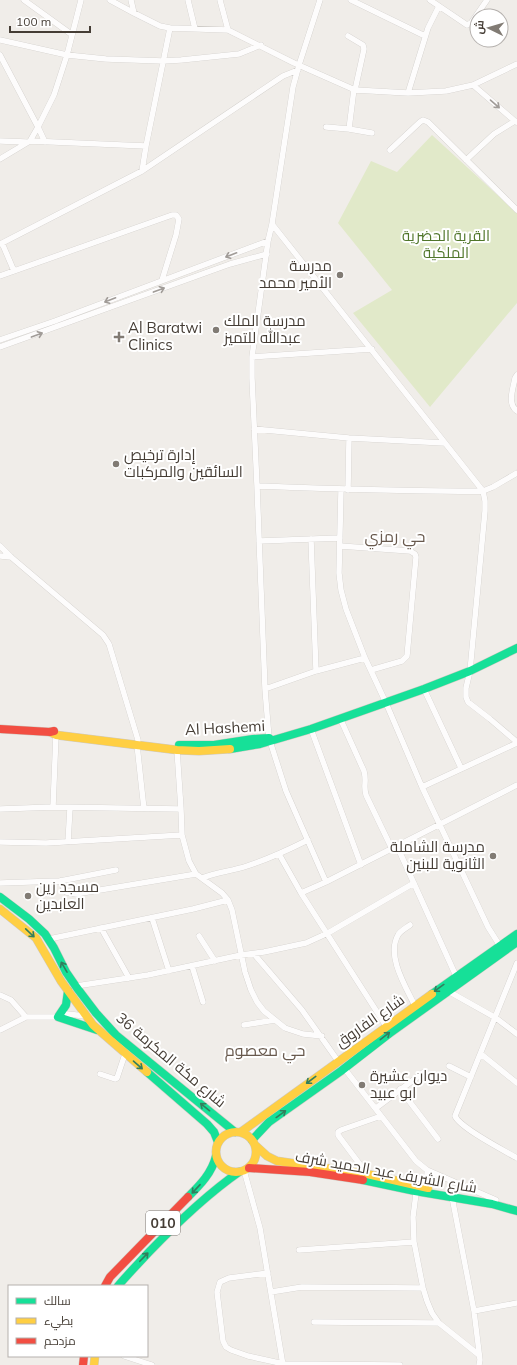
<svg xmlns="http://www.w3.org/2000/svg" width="517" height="1365" viewBox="0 0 517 1365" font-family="Mulish,Cairo,sans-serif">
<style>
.green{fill:#e1e9c9}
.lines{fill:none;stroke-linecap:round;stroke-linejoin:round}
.street-casing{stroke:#ccc9c5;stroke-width:6}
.fast-casing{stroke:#cec9c0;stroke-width:9}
.slow-casing{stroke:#cec9c0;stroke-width:9}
.jam-casing{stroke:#cec9c0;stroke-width:9}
.street{stroke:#fdfcfc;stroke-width:5.5}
.fast{stroke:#16e098;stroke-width:8}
.slow{stroke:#ffcf43;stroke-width:8}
.jam{stroke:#f24e42;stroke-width:8}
.oneway{stroke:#a19c98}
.oneway2{stroke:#327e5d}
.poi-dot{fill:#817b74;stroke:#fff;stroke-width:1.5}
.labels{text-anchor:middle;stroke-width:4;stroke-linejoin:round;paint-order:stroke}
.shield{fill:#fff;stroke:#7d7772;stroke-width:1}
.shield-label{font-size:14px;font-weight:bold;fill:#453d35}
.park-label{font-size:15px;fill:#50762a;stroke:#fff}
.poi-label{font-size:15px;fill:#453d35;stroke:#fff;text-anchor:start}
.street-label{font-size:15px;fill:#453d35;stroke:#fff}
.neighbourhood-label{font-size:16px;fill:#68594d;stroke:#fff}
</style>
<rect width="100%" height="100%" fill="#f0ede9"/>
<!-- green -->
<path class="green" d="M432 135 517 213V303L430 407 353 313 392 290 338 223 371 161 397 172Z"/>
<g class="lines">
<defs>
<path id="street" d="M24 0 71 34
M110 0 134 13 160 26 170 28 228 30 294 63 355 90 408 93 446 91 473 85 517 64
M131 0 134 13
M188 0 195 29
M220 0 228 30
M320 0 299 65 293 87 272 224 268 241 252 357V378L257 486 265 689 269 738 286 791 326 882
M351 0 425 36
M430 0 467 25 471 23 487 0
M348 36 363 45 364 49 355 90
M0 40 67 55 106 59 163 61 181 60 239 54 261 45
M0 55 38 127 30 141 146 146
M473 85 516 122
M408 93 428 28 439 6
M326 127 349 129 372 133
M349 129 354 89
M0 141 26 142
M45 142 38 127 54 95 67 55 81 0
M390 150 420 122 423 120 428 122 517 210
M0 159 30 141
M466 160 494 134 515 121
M142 171 146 146 170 28
M272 224 483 491 493 487 517 473
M2 243 14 271
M0 244 142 171 283 76 298 70
M0 276 172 215H176L179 219 176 235 162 280
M0 340 55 321 268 241
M0 347 230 264 267 254
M252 357 372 349
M517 375 515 378C513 389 507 404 517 411
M254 429 349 438 444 443
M257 486C333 489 408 492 483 491L485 501V511L470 671 466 688V697L468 702 490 719 517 742
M341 490 339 573 341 590 346 609 365 658 386 703 422 787 488 927 500 946
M348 490 349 438
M311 539 316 671
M259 541 340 538
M0 546 11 557 103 635 109 644 138 740
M340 546 410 551 415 554 416 557 407 656 402 661 371 670
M0 556 11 557
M265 689 316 671 365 658
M424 689 461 768
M340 718 364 771C367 782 363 785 366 795L392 849
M311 729 361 865
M137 745 144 809
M177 750 181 809 182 835 189 861 196 874 222 893 228 900 232 910 245 972 251 990 257 1002 264 1011 285 1028 303 1034 322 1036
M422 787 517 743
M53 807 56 735
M0 809 53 807 181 809
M0 842 46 843 182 835
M68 842 70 808
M397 846 456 976
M279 854 301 893 386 1026
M202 878C217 872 232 871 247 866 269 859 288 850 308 840
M60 881 66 892 76 894 196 874
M0 883 60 881 116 870
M301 893 326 882 517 785
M152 918 169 971
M410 925C406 928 400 931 398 935 386 956 406 987 415 1006
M101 928 129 978
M199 936 215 961
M49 939 193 909 228 900
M254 954 302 1010 338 1061
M517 963 455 1116C460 1128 505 1151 517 1158
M192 966 203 1002
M76 986 148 975 241 955 264 952 306 943 328 933 414 883
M448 991 496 1018 517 1034
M0 995 11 1000 26 1017
M60 1016 67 1014 86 1016
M244 1025 275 1020
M0 1030 26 1017H60
M481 1054 517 1083
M449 1066 471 1077
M344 1068 416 1161 427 1170 496 1200
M100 1074 115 1079 117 1078 125 1054
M400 1089 438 1139
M376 1108 424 1072
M245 1170V1174L260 1228 283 1365
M427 1170C428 1179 424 1181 417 1186L413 1217 414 1242 423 1288 427 1301 432 1313 439 1323 479 1355
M367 1174 338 1135V1132L341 1130 381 1116
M452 1197 474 1311 480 1360 479 1365
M299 1250 414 1242
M268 1273 229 1278 220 1282 217 1292 223 1341 226 1347 231 1350 248 1356 284 1364 400 1365
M271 1292 302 1287 423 1288
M474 1311 517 1303
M314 1322 439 1323
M124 1356 152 1365"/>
<path id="fast" d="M179 745H214L253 739 269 738
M230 749 260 744 311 729 424 689 470 671 517 648
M0 897 29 919 45 934 54 948 66 972 77 988 96 1013 116 1035 235 1132
M68 991 66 1005 58 1017 97 1030
M432 994 517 934
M147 1072 207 1124 214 1132 218 1142
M252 1140 269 1122 341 1071 390 1033 517 942
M363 1180 415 1191 492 1204 517 1211
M188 1197C200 1185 212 1173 216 1156
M118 1286C128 1274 139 1263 149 1252 177 1223 206 1195 239 1172"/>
<path id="slow" d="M50 732 56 735 177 750 199 751 230 749
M0 909 36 938 61 981 93 1025 147 1072
M216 1152a20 20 0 1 1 40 0a20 20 0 1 1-40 0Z
M241 1132 432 994
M255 1145 267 1156 277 1161 367 1174 428 1188
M94 1365 95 1356"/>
<path id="jam" d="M0 729 50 732 54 731
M249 1168 310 1172 363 1180
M105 1286 110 1277 188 1197
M83 1365 84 1356"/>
</defs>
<!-- street casing -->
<use href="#street" class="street-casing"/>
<!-- fast casing -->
<use href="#fast" class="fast-casing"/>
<!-- slow casing -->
<use href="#slow" class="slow-casing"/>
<!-- jam casing -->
<use href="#jam" class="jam-casing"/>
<!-- street -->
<use href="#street" class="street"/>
<!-- fast -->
<use href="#fast" class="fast"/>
<!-- slow -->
<use href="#slow" class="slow"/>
<!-- jam -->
<use href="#jam" class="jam"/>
</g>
<!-- one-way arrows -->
<defs><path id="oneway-shaft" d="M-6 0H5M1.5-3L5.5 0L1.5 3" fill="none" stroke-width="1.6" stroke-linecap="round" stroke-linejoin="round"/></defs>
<g class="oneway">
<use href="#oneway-shaft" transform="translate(495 104) rotate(41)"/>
<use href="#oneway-shaft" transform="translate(231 255) rotate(159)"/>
<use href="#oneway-shaft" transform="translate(159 290) rotate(-20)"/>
<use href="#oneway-shaft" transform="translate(110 300) rotate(159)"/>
<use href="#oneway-shaft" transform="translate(37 335) rotate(-20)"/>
</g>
<g class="oneway2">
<use href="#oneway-shaft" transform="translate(30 933) rotate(44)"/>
<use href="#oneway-shaft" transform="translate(64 967) rotate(-120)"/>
<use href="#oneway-shaft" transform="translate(439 988) rotate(144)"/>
<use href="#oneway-shaft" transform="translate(385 1036) rotate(-38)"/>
<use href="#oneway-shaft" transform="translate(138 1065) rotate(41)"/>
<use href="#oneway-shaft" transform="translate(311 1080) rotate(143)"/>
<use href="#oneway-shaft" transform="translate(205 1107) rotate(-141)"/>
<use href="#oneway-shaft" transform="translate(281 1114) rotate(-36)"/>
<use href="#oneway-shaft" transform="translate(196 1189) rotate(133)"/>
<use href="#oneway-shaft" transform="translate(144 1257) rotate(-46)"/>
</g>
<!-- markers -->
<g class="poi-dot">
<circle cx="340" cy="275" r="4"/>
<circle cx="216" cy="330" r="4"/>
<path d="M117 331h4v4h4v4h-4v4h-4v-4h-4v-4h4z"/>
<circle cx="116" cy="464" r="4"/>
<circle cx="493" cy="856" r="4"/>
<circle cx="28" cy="896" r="4"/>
<circle cx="362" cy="1085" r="4"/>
</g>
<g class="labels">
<!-- shield labels -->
<rect class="shield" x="146" y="1211" width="34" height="24" rx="3"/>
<g class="shield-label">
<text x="163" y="1228">010</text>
</g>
<!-- park labels -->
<g class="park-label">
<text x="446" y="241">القرية الحضرية<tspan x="446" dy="17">الملكية</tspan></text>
</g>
<!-- poi labels -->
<g class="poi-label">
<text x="332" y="271" text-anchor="end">مدرسة<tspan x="332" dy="17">الأمير محمد</tspan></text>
<text x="224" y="326">مدرسة الملك<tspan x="224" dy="17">عبدالله للتميز</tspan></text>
<text x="128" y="333">Al Baratwi<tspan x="128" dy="17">Clinics</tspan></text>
<text x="124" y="460">إدارة ترخيص<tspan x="124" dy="17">السائقين والمركبات</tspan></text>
<text x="485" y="852" text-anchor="end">مدرسة الشاملة<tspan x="485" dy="17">الثانوية للبنين</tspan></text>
<text x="36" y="892">مسجد زين<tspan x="36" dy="17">العابدين</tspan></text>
<text x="370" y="1081">ديوان عشيرة<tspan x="370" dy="17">ابو عبيد</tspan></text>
</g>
<!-- street labels -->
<g class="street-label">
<text transform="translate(225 728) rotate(-3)" y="5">Al Hashemi</text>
<text transform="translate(370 1021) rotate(-35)" y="5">شارع الفاروق</text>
<text transform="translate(171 1060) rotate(40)" y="5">شارع مكة المكرمة 36</text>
<text transform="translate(386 1172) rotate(10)" y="5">شارع الشريف عبد الحميد شرف</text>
</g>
<!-- neighbourhood labels -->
<g class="neighbourhood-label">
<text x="395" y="542">حي رمزي</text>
<text x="265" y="1056">حي معصوم</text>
</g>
</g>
<!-- legend -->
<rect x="8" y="1285" width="140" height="72" fill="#ffffff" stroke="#b5b1ae"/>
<rect x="16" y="1298" width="20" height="6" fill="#16e098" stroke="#b5b1ae"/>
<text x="44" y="1305" font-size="12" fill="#453d35">سالك</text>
<rect x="16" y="1318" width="20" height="6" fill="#ffcf43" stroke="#b5b1ae"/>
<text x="44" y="1325" font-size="12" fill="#453d35">بطيء</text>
<rect x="16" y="1338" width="20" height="6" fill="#f24e42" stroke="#b5b1ae"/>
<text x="44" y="1345" font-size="12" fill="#453d35">مزدحم</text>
<!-- north arrow -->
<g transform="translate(489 28) rotate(275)"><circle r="19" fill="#ffffff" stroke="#b5b1ae"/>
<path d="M0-3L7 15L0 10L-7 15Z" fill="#817b74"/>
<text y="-6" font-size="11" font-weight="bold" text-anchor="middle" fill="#453d35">ش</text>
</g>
<!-- scale -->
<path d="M10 26v6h80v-6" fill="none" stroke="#453d35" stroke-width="2"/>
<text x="16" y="26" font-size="12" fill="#453d35" stroke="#ffffff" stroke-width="3" paint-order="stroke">100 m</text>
</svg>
